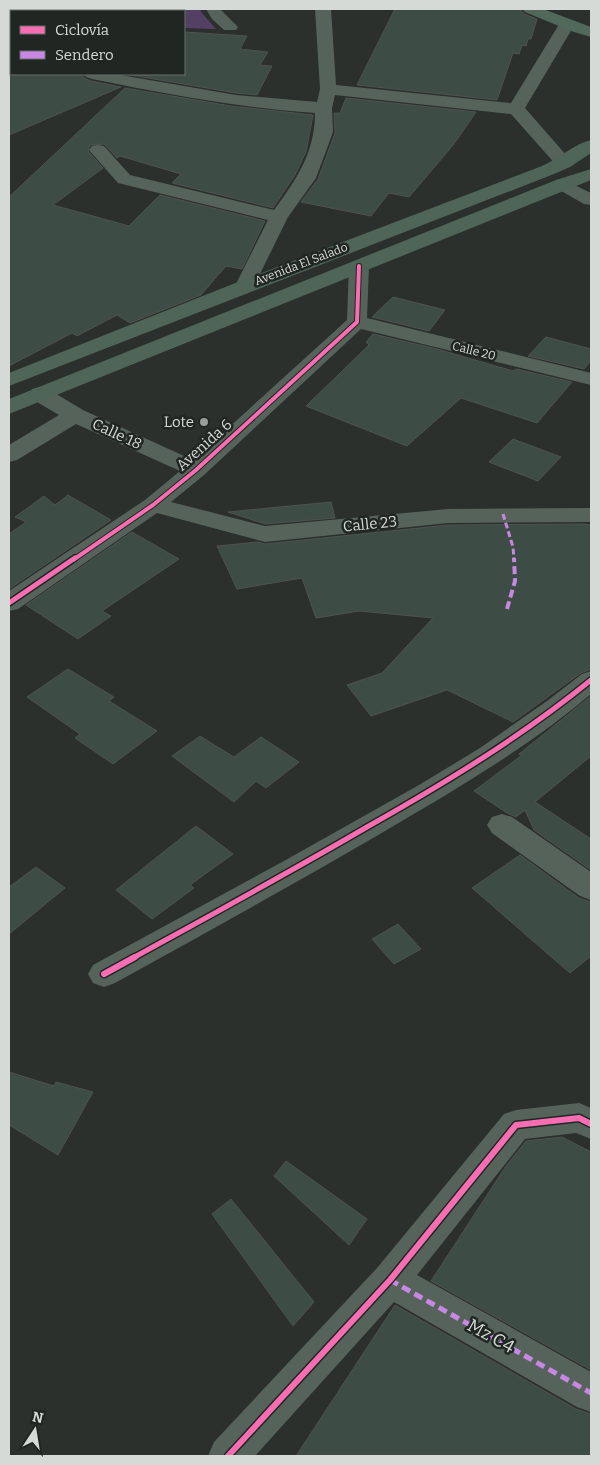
<svg xmlns="http://www.w3.org/2000/svg" width="600" height="1465" viewBox="0 0 600 1465" font-family="Bitter,serif">
<style>
.green{fill:#554065}
.building{fill:#3d4c44;stroke:#4f5350}
.lines{fill:none;stroke-linecap:round;stroke-linejoin:round}
.street{fill:#56635b;fill-rule:evenodd}
.primary{fill:#4f6558;fill-rule:evenodd}
.highway{fill:#51695b;fill-rule:evenodd}
.quiet-far2{stroke:#c787e3;stroke-width:3;stroke-dasharray:6 3;stroke-linecap:butt}
.quiet-far1{stroke:#c787e3;stroke-width:4;stroke-dasharray:8 4;stroke-linecap:butt}
.quiet{stroke:#c787e3;stroke-width:5;stroke-dasharray:9 5;stroke-linecap:butt}
.cycleway-far2-casing{stroke:#202722;stroke-width:6}
.cycleway-far1-casing{stroke:#202722;stroke-width:8}
.cycleway-casing{stroke:#202722;stroke-width:9}
.cycleway-far2{stroke:#f96db3;stroke-width:4}
.cycleway-far1{stroke:#f96db3;stroke-width:5}
.cycleway{stroke:#f96db3;stroke-width:6}
.poi-dot{fill:#9a9e9b;stroke:#202722;stroke-width:2}
.labels{text-anchor:middle;stroke-width:5;stroke-linejoin:round;paint-order:stroke}
.far-street-label{font-size:12px;fill:#d5dad6;stroke:#202722}
.poi-label{font-size:15px;fill:#d5dad6;stroke:#202722;text-anchor:end}
.street-label{font-size:15px;fill:#d5dad6;stroke:#202722}
.near-street-label{font-size:18px;fill:#d5dad6;stroke:#202722}
</style>
<rect width="100%" height="100%" fill="#2b302d"/>
<!-- green -->
<path class="green" d="M9 9H200L201 12 216 29 184 28V11H11V32H9Z"/>
<!-- building -->
<path class="building" d="M395 9H520L524 14 537 19 531 39H528L526 46 522 45 519 54 513 53 497 100 357 85Z
M184 32 247 36 240 49 268 52 260 65 272 66 257 95 236 93 125 74H184Z
M9 74H82L84 78 91 81 121 87 9 135Z
M125 88 231 106 313 115 306 152 295 175 273 208 172 183 181 174 120 156 117 158 104 144 90 145 88 151 103 168 53 205 129 226 160 195 265 221 242 269 226 266 201 295 130 323 117 315 77 336 72 333 9 366V197Z
M346 98 476 112 454 144 409 197 389 193 371 216 301 202 318 179 335 133 334 113H340Z
M393 297 445 310 429 331 372 317Z
M373 334 437 349 513 371 516 369 572 382 537 423 461 398 407 446 306 406 369 345 366 342Z
M546 337 591 349V361L584 369 528 356Z
M513 439 561 457 538 481 489 462Z
M68 495 111 520 9 589V534L26 522 15 517 44 496 55 505Z
M331 502 335 518 265 524 228 512Z
M582 524 591 525V669L581 673 513 722 447 690 371 716 347 685 382 673 433 618 359 611 316 618 302 578 237 589 217 546 258 542 265 544 448 525Z
M132 532 179 559 102 611 111 616 78 639 26 605Z
M68 669 114 697 109 701 157 731 113 764 75 738 80 734 27 697Z
M591 696V756L535 802 591 839V870L534 830 525 810 516 817 507 813 474 791 522 755 519 754Z
M200 736 234 757 261 737 299 762 266 788 256 781 234 802 172 756Z
M196 826 233 854 190 885 194 888 152 919 116 890Z
M520 855 579 898 591 902V956L570 973 472 888Z
M36 867 65 888 9 934V887Z
M398 924 421 949 394 964 372 939Z
M9 1072 54 1086 56 1082 93 1092 58 1155 9 1125Z
M562 1137 591 1152V1370L431 1281 506 1166 526 1141Z
M286 1161 367 1219 349 1245 274 1176Z
M231 1199 314 1302 293 1326 212 1214Z
M395 1305 576 1409 591 1414V1456H296Z"/>
<g class="lines">
<!-- street -->
<path class="street" d="M206 9H220L238 27 236 30H224L212 19Z
M315 9H331L336 85 511 103 561 21H573L575 24 525 108 573 163 570 167 564 168 558 167 511 114 335 95 332 108 333 132 316 178 288 217 252 290 245 292 238 290 235 286 268 220 118 183 89 150 92 146 98 145 104 146 130 175 274 210C297 179 315 152 315 113 240 108 166 94 92 79L86 77 84 74H115L236 95 317 102 320 89Z
M9 56H11V66H9Z
M562 179 591 193V205L584 204 556 188 553 184 556 180Z
M359 260 366 262 369 266 367 318 591 373V385L361 329 204 475 171 502 265 526 448 509 591 508V522L448 523 265 542 157 513 18 609 9 611V591L145 500 180 471 76 424 17 460 9 462V445L59 415 32 399 29 394 32 389 40 387 48 389 83 410 193 460 347 320 349 266 352 262Z
M591 671V694C526 749 453 791 380 834 292 885 204 934 115 983L104 987 93 983 88 974 93 965 284 861 419 785 480 748 547 701 582 674Z
M502 814 512 817 591 872V900L580 896 492 833 487 825 492 817Z
M579 1103 591 1108V1139L576 1133 525 1139 417 1275 591 1372V1412L577 1407 394 1302 255 1456H208L214 1442 377 1268 504 1114 516 1110Z"/>
<!-- primary -->
<path class="primary" d="M591 140V153L570 167 554 174 9 386V373L238 282 542 166C558 159 576 143 591 140Z
M591 169V180L9 414V399L556 180Z"/>
<!-- highway -->
<path class="highway" d="M522 9H543L591 27V37L571 31 525 12Z"/>
<!-- quiet-far2 -->
<path class="quiet-far2" d="M503 514 513 547 514 560"/>
<!-- quiet-far1 -->
<path class="quiet-far1" d="M507 609 515 581 514 558"/>
<!-- quiet -->
<path class="quiet" d="M390 1280 591 1393"/>
<defs>
<path id="cycleway-far2" d="M73 560 153 505 196 470 357 322 359 266"/>
<path id="cycleway-far1" d="M9 603 75 558
M133 958C211 915 290 872 367 827 445 783 521 737 591 680"/>
<path id="cycleway" d="M104 974 135 957
M228 1456 390 1280 516 1125 579 1118 591 1124"/>
</defs>
<!-- cycleway-far2 casing -->
<use href="#cycleway-far2" class="cycleway-far2-casing"/>
<!-- cycleway-far1 casing -->
<use href="#cycleway-far1" class="cycleway-far1-casing"/>
<!-- cycleway casing -->
<use href="#cycleway" class="cycleway-casing"/>
<!-- cycleway-far2 -->
<use href="#cycleway-far2" class="cycleway-far2"/>
<!-- cycleway-far1 -->
<use href="#cycleway-far1" class="cycleway-far1"/>
<!-- cycleway -->
<use href="#cycleway" class="cycleway"/>
</g>
<!-- markers -->
<circle class="poi-dot" cx="204" cy="422" r="5"/>
<g class="labels">
<!-- far-street labels -->
<g class="far-street-label">
<text transform="translate(301 264) rotate(-21)" y="4">Avenida El Salado</text>
<text transform="translate(474 351) rotate(14)" y="4">Calle 20</text>
</g>
<!-- poi labels -->
<g class="poi-label">
<text x="194" y="427">Lote</text>
</g>
<!-- street labels -->
<g class="street-label">
<text transform="translate(117 434) rotate(25)" y="5">Calle 18</text>
<text transform="translate(204 445) rotate(-42)" y="5">Avenida 6</text>
<text transform="translate(370 524) rotate(-6)" y="5">Calle 23</text>
</g>
<!-- near-street labels -->
<g class="near-street-label">
<text transform="translate(491 1336) rotate(29)" y="6">Mz C4</text>
</g>
</g>
<!-- border -->
<rect width="600" height="1465" fill="none" stroke="#d5dad6" stroke-width="20"/>
<!-- legend -->
<rect x="10" y="10" width="175" height="65" fill="#202722" stroke="#686f6a"/>
<rect x="20" y="26" width="25" height="8" fill="#f96db3" stroke="#686f6a"/>
<text x="55" y="35" font-size="15" fill="#d5dad6">Ciclovía</text>
<rect x="20" y="51" width="25" height="8" fill="#c787e3" stroke="#686f6a"/>
<text x="55" y="60" font-size="15" fill="#d5dad6">Sendero</text>
<!-- north arrow -->
<g transform="translate(35 1430) rotate(12)" stroke="#202722" stroke-width="4" paint-order="stroke">
<path d="M0-4L9 19L0 12L-9 19Z" fill="#d5dad6"/>
<text y="-8" font-size="14" font-weight="bold" text-anchor="middle" fill="#d5dad6">N</text>
</g>
</svg>
